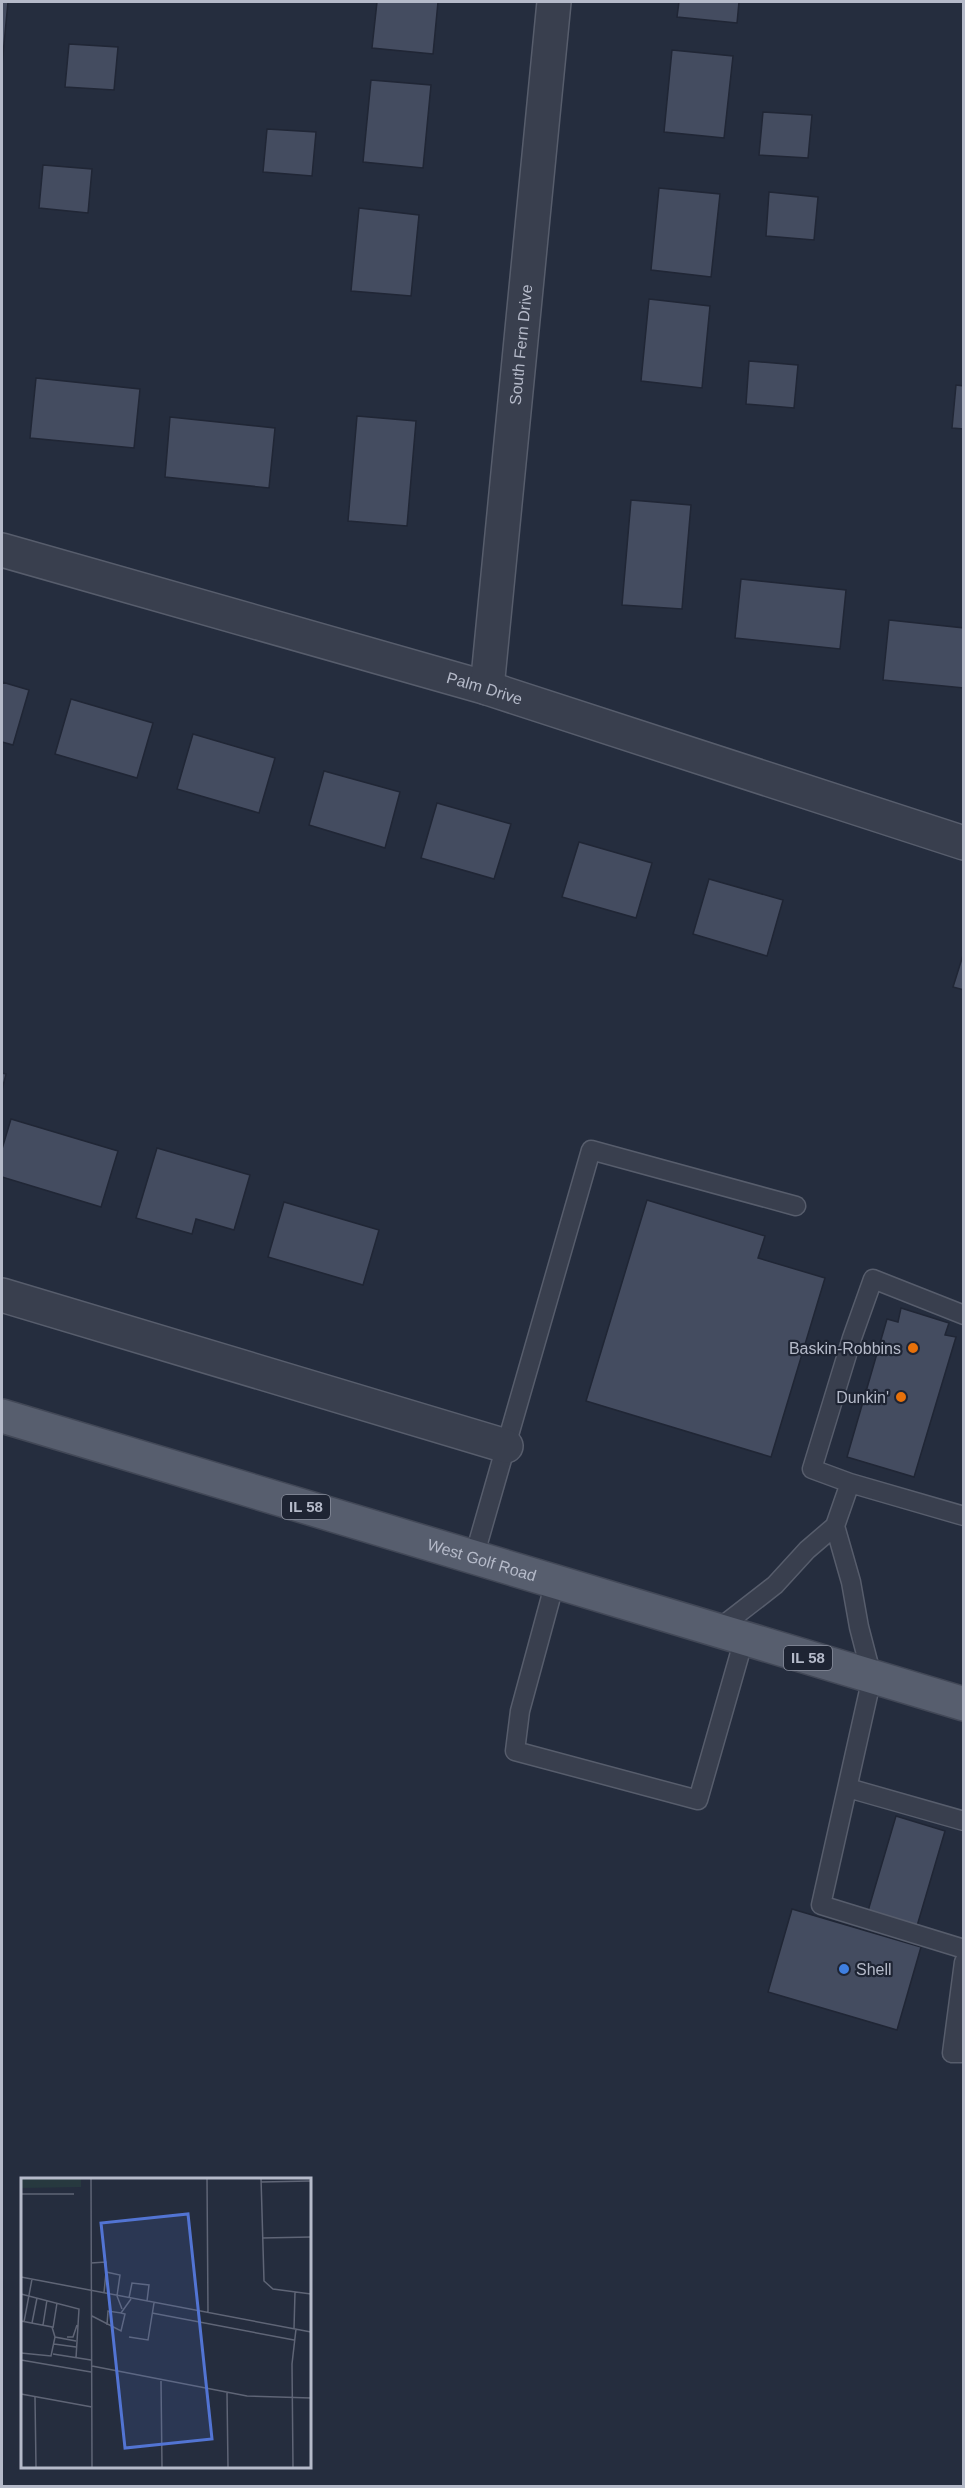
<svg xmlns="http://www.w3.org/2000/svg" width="965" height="2488" viewBox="0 0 965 2488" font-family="Arial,sans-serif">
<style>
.building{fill:#444c60;stroke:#202635;stroke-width:1.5}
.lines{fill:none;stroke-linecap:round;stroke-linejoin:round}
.service-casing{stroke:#575d6c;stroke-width:21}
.minor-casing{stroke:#575d6c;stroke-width:36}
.primary-casing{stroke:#424857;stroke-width:36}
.service{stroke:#393f4e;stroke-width:18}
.minor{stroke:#393f4e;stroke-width:33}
.primary{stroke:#575e6e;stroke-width:33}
.food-dot{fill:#e8710a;stroke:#1e2433;stroke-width:2}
.shop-dot{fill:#3f7fe0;stroke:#1e2433;stroke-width:2}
.labels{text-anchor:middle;stroke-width:4.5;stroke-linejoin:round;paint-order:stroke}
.shield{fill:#1e2433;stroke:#888d9c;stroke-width:1.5}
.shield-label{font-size:15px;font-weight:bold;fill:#b5bac9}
.street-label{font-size:16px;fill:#b5bac9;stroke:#1e2433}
.poi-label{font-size:16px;fill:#b5bac9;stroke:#1e2433;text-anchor:end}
.inset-road{fill:none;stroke:#5f6576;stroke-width:1.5}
.view{fill:#5274d3;fill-opacity:0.15;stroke:#5274d3;stroke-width:3}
.inset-edge{fill:none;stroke:#b5bac9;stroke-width:3}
</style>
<rect width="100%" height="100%" fill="#252d3e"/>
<!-- building -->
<path class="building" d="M2 2H8L2 65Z
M377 2H438L433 54 372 48Z
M679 2H739L737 23 677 17Z
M69 44 118 47 114 90 65 87Z
M672 50 733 56 724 138 664 132Z
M371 80 431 85 423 168 363 162Z
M763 112 812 115 808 158 759 155Z
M267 129 316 132 312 176 263 172Z
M43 165 92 169 88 213 39 208Z
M659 188 720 194 711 277 651 270Z
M769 192 818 197 814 240 766 236Z
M359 208 419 215 411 296 351 291Z
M649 299 710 306 702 388 641 381Z
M749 361 798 365 794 408 746 404Z
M36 378 140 389 134 448 30 438Z
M956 385 964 386V429L952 428Z
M357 416 416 421 407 526 348 521Z
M170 417 275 428 269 488 165 477Z
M631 500 691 505 682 609 622 605Z
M741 579 846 590 840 649 735 638Z
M889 620 964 628V688L883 680Z
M2 682 29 690 13 745 2 742Z
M71 699 153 723 137 778 55 754Z
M193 734 275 758 259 813 177 789Z
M324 771 400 792 385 848 309 825Z
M437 803 511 824 494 879 421 858Z
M579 842 652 863 636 918 562 897Z
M709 879 783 900 767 956 693 934Z
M964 952V990L953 987Z
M2 1073 6 1074 2 1090Z
M11 1119 118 1151 101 1207 2 1177V1149Z
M157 1148 250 1175 234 1230 196 1219 192 1234 136 1218Z
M647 1200 765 1236 758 1258 825 1278 771 1457 586 1401Z
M284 1202 379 1230 363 1285 268 1257Z
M901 1308 949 1323 945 1335 956 1337 914 1477 847 1457 887 1319 898 1322Z
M896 1816 945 1831 917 1926 868 1911Z
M792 1909 921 1947 897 2030 768 1992Z"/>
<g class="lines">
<defs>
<path id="service" d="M850 1483 812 1469 852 1338 873 1279 964 1315
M835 1526 851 1582 859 1627 872 1677 821 1905 964 1949
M474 1557 591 1150 796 1206
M555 1582 520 1711 515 1751 698 1800 744 1639
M717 1630 775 1585 807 1550 835 1526 850 1483 964 1516
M848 1788 964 1821
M964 1962 952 2053H964"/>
<g id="minor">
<path id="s1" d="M2 550 487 688 964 843"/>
<path id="s2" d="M487 688 554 2"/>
<path d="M2 1295 506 1446"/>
</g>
<g id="primary">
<path id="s3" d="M2 1416 964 1704"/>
</g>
</defs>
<!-- service casing -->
<use href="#service" class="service-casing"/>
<!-- minor casing -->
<use href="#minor" class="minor-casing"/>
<!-- primary casing -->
<use href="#primary" class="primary-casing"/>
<!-- service -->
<use href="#service" class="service"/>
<!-- minor -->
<use href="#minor" class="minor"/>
<!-- primary -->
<use href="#primary" class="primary"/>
</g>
<!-- markers -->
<g class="food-dot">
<circle cx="913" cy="1348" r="6"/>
<circle cx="901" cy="1397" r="6"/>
</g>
<circle class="shop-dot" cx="844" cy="1969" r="6"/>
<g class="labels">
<!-- shield labels -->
<g class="shield">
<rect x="282" y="1495" width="48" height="24" rx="4.5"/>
<rect x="784" y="1646" width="48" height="24" rx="4.5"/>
</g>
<g class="shield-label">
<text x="306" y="1512">IL 58</text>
<text x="808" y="1663">IL 58</text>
</g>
<!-- street labels -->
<g class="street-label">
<text dy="6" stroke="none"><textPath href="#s2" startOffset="345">South Fern Drive</textPath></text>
<text dy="6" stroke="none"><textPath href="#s1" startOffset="502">Palm Drive</textPath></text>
<text dy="6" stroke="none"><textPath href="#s3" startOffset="501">West Golf Road</textPath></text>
</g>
<!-- poi labels -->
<g class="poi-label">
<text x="901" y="1354">Baskin-Robbins</text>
<text x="889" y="1403">Dunkin'</text>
<text x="856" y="1975" text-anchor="start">Shell</text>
</g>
</g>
<!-- overview -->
<g transform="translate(21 2178)">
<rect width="290" height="290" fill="#252d3e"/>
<path d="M0 0H60V9L0 10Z" fill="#27393f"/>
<path class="inset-road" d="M70 0 71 289M186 0 187 135M240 0 243 103 252 111 290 116M240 4 290 3M0 16H53M241 60 290 59M70 85 85 84V94M0 99 290 154M83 115 85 94 99 97 96 118 101 131M0 116 58 131 55 180M108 120 111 105 128 107 126 123M131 135 273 162M71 138 100 153 104 136 100 135M0 143 31 149 34 159 55 163M3 144 11 101M11 145 16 120M22 147 26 122M86 147 87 133 100 135 110 121M32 150 36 125M273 151 274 114M46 159H52L56 147M108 159 127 162 133 125M33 166 55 169M0 175 30 178 34 159M32 176 70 182M0 182 70 194M71 188 226 218 290 220M140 203 141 289M206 215 207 289M0 216 71 229M14 219 15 289M272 289 271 186 275 151"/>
<path class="view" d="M167 36 191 261 104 270 80 45Z"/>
<rect width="290" height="290" class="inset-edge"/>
</g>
<!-- border -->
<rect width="965" height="2488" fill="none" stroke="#b5bac9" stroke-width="6"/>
</svg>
